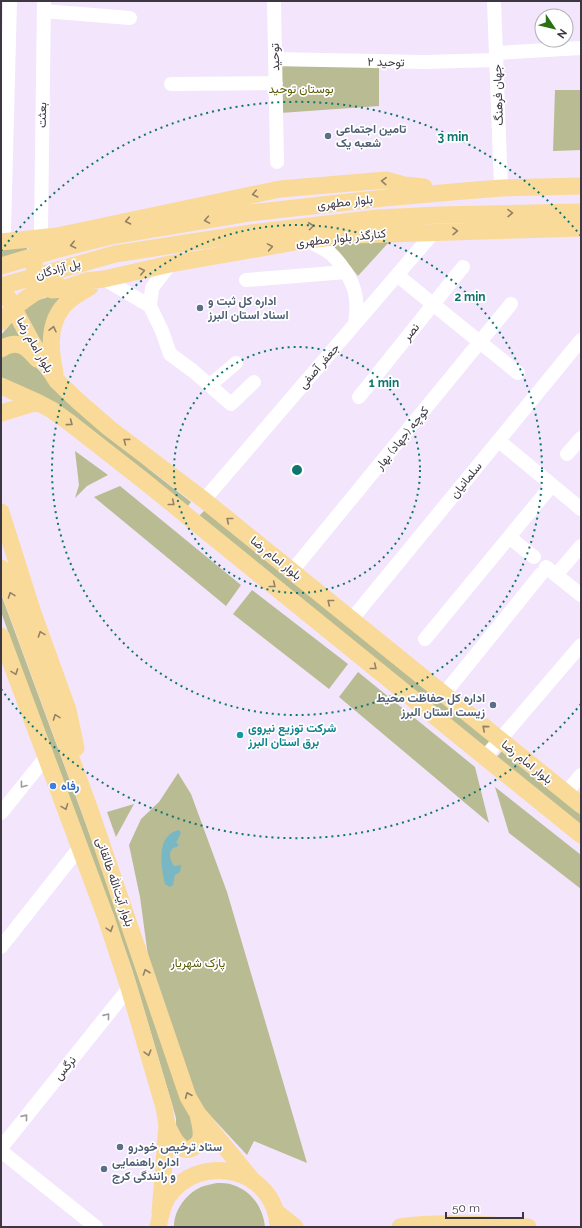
<svg xmlns="http://www.w3.org/2000/svg" width="582" height="1228" viewBox="0 0 582 1228" font-family="Raleway,Vazirmatn,sans-serif">
<style>
.green{fill:#b9bc93}
.water{fill:#7ab7c4}
.lines{fill:none;stroke-linecap:round;stroke-linejoin:round}
.minor{stroke:#fff;stroke-width:14}
.major{stroke:#fada98;stroke-width:17}
.oneway{stroke:#928069}
.oneway2{stroke:#9e9ba0}
.ring{fill:none;stroke:#0f766e;stroke-width:2;stroke-dasharray:2 4}
.service-dot{fill:#5c6f8a;stroke:#fff;stroke-width:1.5}
.culture-dot{fill:#0f9aa8;stroke:#fff;stroke-width:1.5}
.shop-dot{fill:#3f7fe0;stroke:#fff;stroke-width:1.5}
.labels{text-anchor:middle;stroke-width:3.5;stroke-linejoin:round;paint-order:stroke}
.street-label{font-size:12px;fill:#3d3742;stroke:#fff}
.park-label{font-size:12px;fill:#585906;stroke:#fff}
.service-label{font-size:12px;font-weight:bold;fill:#4e5e75;stroke:#fff;text-anchor:start}
.culture-label{font-size:12px;font-weight:bold;fill:#0d838f;stroke:#fff;text-anchor:start}
.shop-label{font-size:12px;font-weight:bold;fill:#366cbe;stroke:#fff;text-anchor:start}
.centre{fill:#0f766e;stroke:#fff;stroke-width:2}
.ring-label{font-size:12px;text-anchor:middle;font-weight:bold;fill:#0f766e;stroke:#fff;stroke-width:3.5;stroke-linejoin:round;paint-order:stroke}
</style>
<rect width="100%" height="100%" fill="#f2e5fc"/>
<!-- green -->
<path class="green" d="M276 66 379 67V106L280 113Z
M555 90H581V150L553 151Z
M390 241 358 276 332 244Z
M1 246 27 247V250L1 258Z
M87 285 71 293 47 360 20 309 32 302Z
M14 320 28 345H1V335Z
M14 350 29 359 51 384 150 470 191 502 187 507 1 382V353Z
M75 451 108 475 87 486 75 498 79 485Z
M120 486 241 585 226 606 94 497Z
M206 509 491 741 484 747 198 517Z
M252 590 348 664 329 689 233 614Z
M1 594 156 1014 197 1134 188 1142 176 1131V1118L172 1104 132 969 88 847 28 687 1 612Z
M358 672 475 767 489 823 339 697Z
M502 751 581 815V826L496 758Z
M178 773 191 794 227 892 307 1163 254 1141 247 1155 194 1098 150 971 140 897 129 845 141 819 159 802Z
M495 787 581 855V889L509 833Z
M134 804 116 837 107 812Z
M217 1183C222 1183 228 1183 233 1185 252 1191 263 1208 265 1227H174C174 1210 186 1194 201 1187 206 1185 212 1184 217 1183Z"/>
<!-- water -->
<path class="water" d="M179 830 181 833 176 843 179 844 177 847 173 848C168 854 170 859 174 866L181 865 180 872 175 875 173 885 170 887 165 884C161 867 155 835 179 830Z"/>
<g class="lines">
<!-- minor -->
<path class="minor" d="M274 1 277 162
M494 1 501 188
M44 11 130 18
M496 53 581 48
M275 59 425 62 496 60
M171 84 276 83
M41 229 44 1
M4 231 10 1
M307 240C315 245 324 248 331 254 337 259 341 265 345 271 357 288 358 304 355 324
M397 275 518 373
M104 279 150 306 162 331 170 354 193 371 231 404 254 382
M246 280 346 272
M150 306 152 288 170 264
M210 385 236 363
M359 397 463 267
M499 441 581 509
M567 454 581 438
M204 500 434 232
M509 537 534 557
M546 567 581 595
M292 571 511 304
M556 575 581 546
M352 619 581 340
M425 639 552 485
M444 694 541 574
M485 757 581 645
M566 793 581 775
M1 813 46 757
M1 947 80 847
M1 1148 129 988
M1 1151 96 1227"/>
<!-- major -->
<path class="major" d="M57 236 45 242 38 248 34 260 35 271 40 282 52 290 63 289 86 281 104 279 170 264 307 240 354 235 581 228
M1 242 57 236 280 189 386 180 404 185 424 187
M1 266 55 250 111 236 249 213 384 198 464 191 501 188 581 186
M1 285 33 344 57 381 78 401 109 428 204 500 581 805
M1 286 115 254 251 233 378 218 439 215 581 212
M1 322C15 305 35 290 56 283
M1 349C17 339 26 346 37 359
M55 372C50 351 48 326 62 308 69 298 80 293 90 287
M1 386 37 402 52 410 70 423 144 481 581 835
M1 413 37 402
M1 512 33 613 68 710 76 748
M1 568 90 810 188 1097 198 1114 253 1181
M1 636 106 918 129 988 164 1107 167 1125 160 1213
M167 1125C172 1135 181 1158 195 1146 198 1144 201 1140 201 1136 202 1129 199 1121 198 1114
M275 1211 295 1227
M158 1227C160 1217 162 1207 167 1198 199 1150 276 1168 278 1227
M400 1227C441 1221 486 1225 528 1227"/>
</g>
<!-- one-way arrows -->
<defs><path id="oneway-chevron" d="M-2-3.5L2.5 0L-2 3.5" fill="none" stroke-width="1.6" stroke-linecap="round" stroke-linejoin="round"/></defs>
<g class="oneway">
<use href="#oneway-chevron" transform="translate(384 181) rotate(-177)"/>
<use href="#oneway-chevron" transform="translate(255 194) rotate(168)"/>
<use href="#oneway-chevron" transform="translate(510 213) rotate(-1)"/>
<use href="#oneway-chevron" transform="translate(207 220) rotate(170)"/>
<use href="#oneway-chevron" transform="translate(128 221) rotate(168)"/>
<use href="#oneway-chevron" transform="translate(311 226) rotate(-7)"/>
<use href="#oneway-chevron" transform="translate(455 231) rotate(-1)"/>
<use href="#oneway-chevron" transform="translate(73 245) rotate(167)"/>
<use href="#oneway-chevron" transform="translate(270 247) rotate(-10)"/>
<use href="#oneway-chevron" transform="translate(142 271) rotate(-13)"/>
<use href="#oneway-chevron" transform="translate(53 329) rotate(-77)"/>
<use href="#oneway-chevron" transform="translate(70 423) rotate(37)"/>
<use href="#oneway-chevron" transform="translate(126 441) rotate(-143)"/>
<use href="#oneway-chevron" transform="translate(172 503) rotate(39)"/>
<use href="#oneway-chevron" transform="translate(229 520) rotate(-141)"/>
<use href="#oneway-chevron" transform="translate(273 585) rotate(39)"/>
<use href="#oneway-chevron" transform="translate(11 595) rotate(-110)"/>
<use href="#oneway-chevron" transform="translate(330 602) rotate(-141)"/>
<use href="#oneway-chevron" transform="translate(41 634) rotate(-110)"/>
<use href="#oneway-chevron" transform="translate(374 667) rotate(39)"/>
<use href="#oneway-chevron" transform="translate(15 672) rotate(70)"/>
<use href="#oneway-chevron" transform="translate(56 717) rotate(-110)"/>
<use href="#oneway-chevron" transform="translate(485 728) rotate(-140)"/>
<use href="#oneway-chevron" transform="translate(65 807) rotate(69)"/>
<use href="#oneway-chevron" transform="translate(110 929) rotate(72)"/>
<use href="#oneway-chevron" transform="translate(146 972) rotate(-109)"/>
<use href="#oneway-chevron" transform="translate(148 1053) rotate(74)"/>
<use href="#oneway-chevron" transform="translate(188 1095) rotate(-113)"/>
</g>
<g class="oneway2">
<use href="#oneway-chevron" transform="translate(23 785) rotate(128)"/>
<use href="#oneway-chevron" transform="translate(107 1016) rotate(-51)"/>
<use href="#oneway-chevron" transform="translate(25 1117) rotate(-51)"/>
</g>
<!-- distance rings -->
<g class="ring">
<circle cx="297" cy="470" r="123"/>
<circle cx="297" cy="470" r="245"/>
<path d="M581 704A368 368 0 0 1 1 689M1 251A368 368 0 0 1 581 236"/>
</g>
<!-- markers -->
<g class="service-dot">
<circle cx="328" cy="136" r="4"/>
<circle cx="200" cy="308" r="4"/>
<circle cx="493" cy="705" r="4"/>
<circle cx="120" cy="1147" r="4"/>
<circle cx="104" cy="1169" r="4"/>
</g>
<circle class="culture-dot" cx="240" cy="735" r="4"/>
<circle class="shop-dot" cx="53" cy="786" r="4"/>
<g class="labels">
<!-- street labels -->
<g class="street-label">
<text transform="translate(275 57) rotate(-91)" y="4">توحید</text>
<text transform="translate(386 62) rotate(1)" y="4">توحید ۲</text>
<text transform="translate(498 95) rotate(-92)" y="4">جهان فرهنگ</text>
<text transform="translate(42 115) rotate(-89)" y="4">بعثت</text>
<text transform="translate(345 202) rotate(-6)" y="4">بلوار مطهری</text>
<text transform="translate(341 238) rotate(-6)" y="4">کنارگذر بلوار مطهری</text>
<text transform="translate(58 269) rotate(-16)" y="4">پل آزادگان</text>
<text transform="translate(411 332) rotate(-51)" y="4">نصر</text>
<text transform="translate(35 345) rotate(60)" y="4">بلوار امام رضا</text>
<text transform="translate(319 366) rotate(-49)" y="4">جعفر آصفی</text>
<text transform="translate(402 438) rotate(-51)" y="4">کوچه (جهاد) بهار</text>
<text transform="translate(466 480) rotate(-51)" y="4">سلمانیان</text>
<text transform="translate(276 558) rotate(39)" y="4">بلوار امام رضا</text>
<text transform="translate(527 762) rotate(39)" y="4">بلوار امام رضا</text>
<text transform="translate(115 882) rotate(71)" y="4">بلوار آیت‌الله طالقانی</text>
<text transform="translate(65 1068) rotate(-51)" y="4">نرگس</text>
</g>
<!-- park labels -->
<g class="park-label">
<text x="301" y="93">بوستان توحید</text>
<text x="198" y="967">پارک شهریار</text>
</g>
<!-- service labels -->
<g class="service-label">
<text x="336" y="133">تامین اجتماعی<tspan x="336" dy="14">شعبه یک</tspan></text>
<text x="208" y="305">اداره کل ثبت و<tspan x="208" dy="14">اسناد استان البرز</tspan></text>
<text x="485" y="702" text-anchor="end">اداره کل حفاظت محیط<tspan x="485" dy="14">زیست استان البرز</tspan></text>
<text x="128" y="1151">ستاد ترخیص خودرو</text>
<text x="112" y="1166">اداره راهنمایی<tspan x="112" dy="14">و رانندگی کرج</tspan></text>
</g>
<!-- culture labels -->
<g class="culture-label">
<text x="248" y="732">شرکت توزیع نیروی<tspan x="248" dy="14">برق استان البرز</tspan></text>
</g>
<!-- shop labels -->
<g class="shop-label">
<text x="61" y="790">رفاه</text>
</g>
</g>
<circle cx="297" cy="470" r="6" class="centre"/>
<g class="ring-label">
<text x="453" y="141">3 min</text>
<text x="470" y="301">2 min</text>
<text x="384" y="387">1 min</text>
</g>
<!-- border -->
<rect width="582" height="1228" fill="none" stroke="#3d3742" stroke-width="4"/>
<!-- north arrow -->
<g transform="translate(554 28) rotate(125)"><circle r="19" fill="#ffffff" stroke="#b1afb3"/>
<path d="M0-3L7 15L0 10L-7 15Z" fill="#287011"/>
<text y="-6" font-size="11" font-weight="bold" text-anchor="middle" fill="#3d3742">N</text>
</g>
<!-- scale -->
<path d="M446 1212v6h77v-6" fill="none" stroke="#3d3742" stroke-width="2"/>
<text x="452" y="1212" font-size="12" fill="#3d3742" stroke="#ffffff" stroke-width="3" paint-order="stroke">50 m</text>
</svg>
